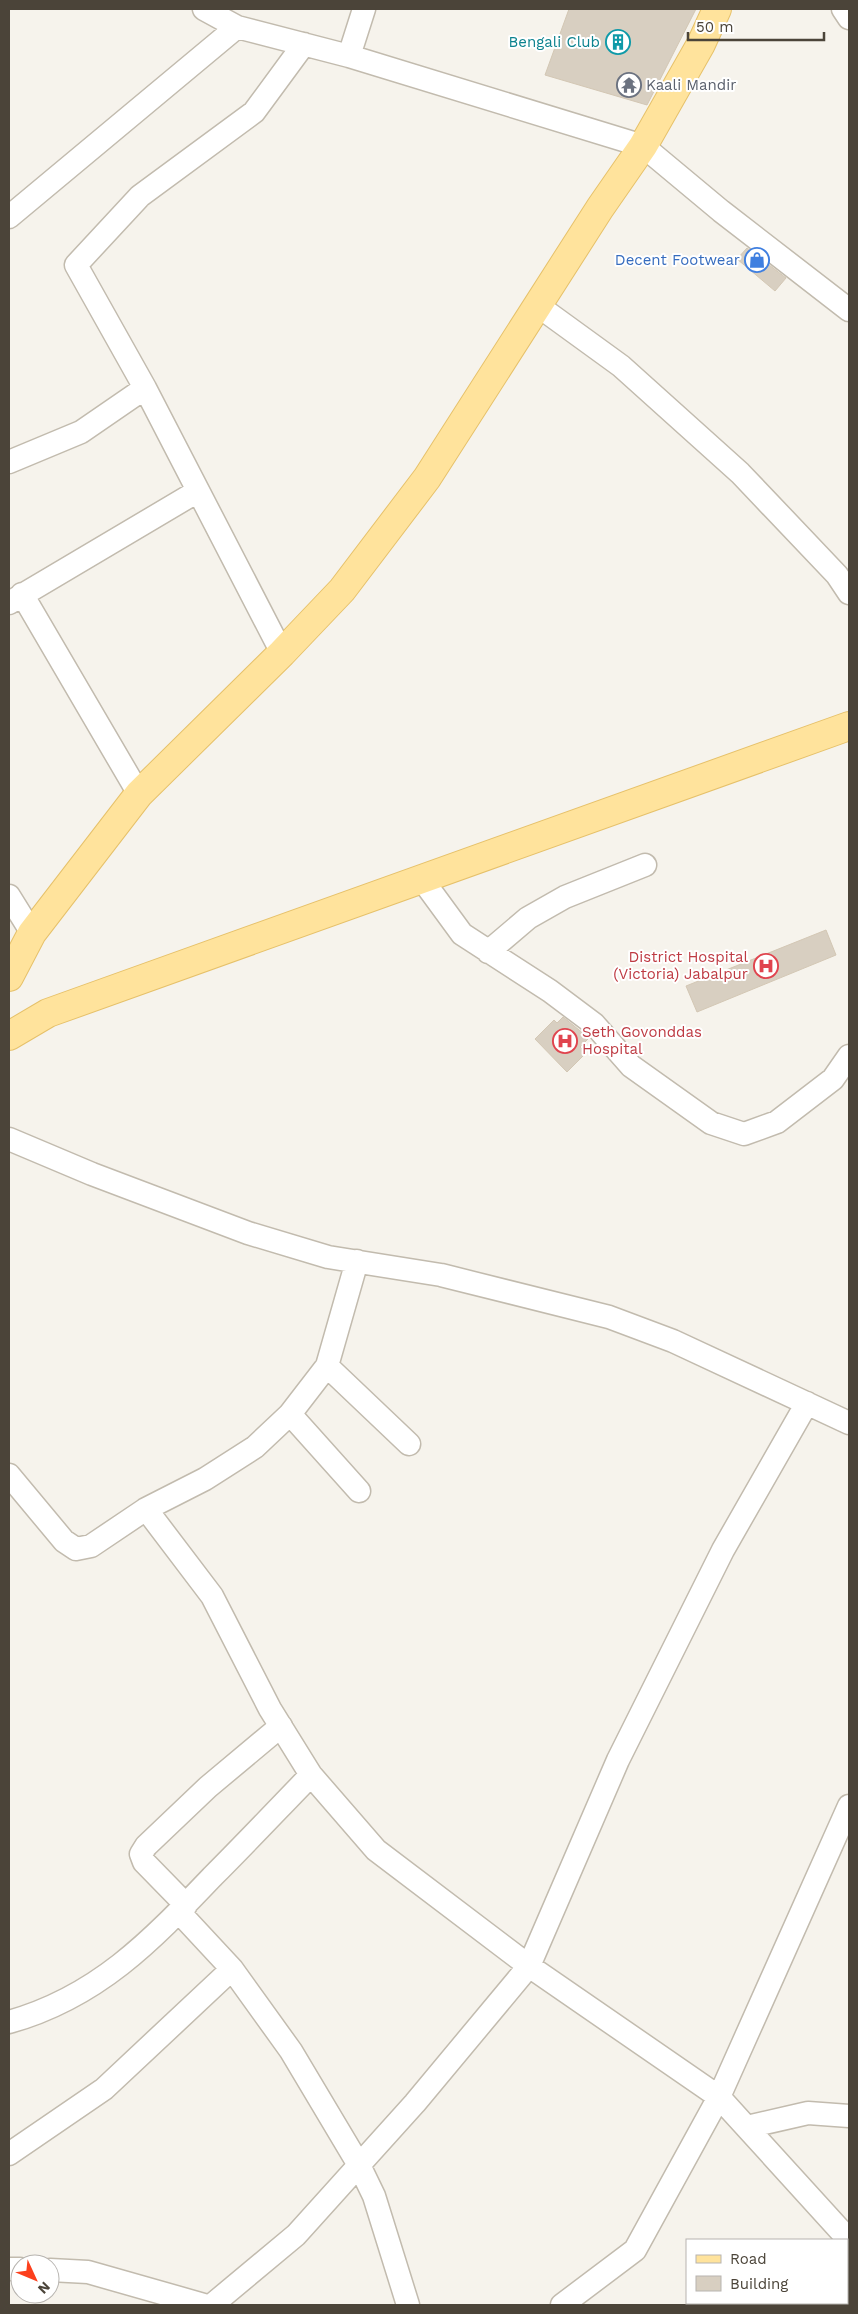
<svg xmlns="http://www.w3.org/2000/svg" width="858" height="2314" viewBox="0 0 858 2314" font-family="'Work Sans',sans-serif">
<style>
.building{fill:#d8cfc1;stroke:#d3c7b4}
.lines{fill:none;stroke-linecap:round;stroke-linejoin:round}
.minor-casing{stroke:#c2bbae;stroke-width:25}
.major-casing{stroke:#e6c16a;stroke-width:30}
.minor{stroke:#fff;stroke-width:22}
.major{stroke:#ffe39c;stroke-width:28}
.labels{text-anchor:middle;stroke-width:4;stroke-linejoin:round;paint-order:stroke}
.culture-label{font-size:15px;fill:#0d838f;stroke:#fff;text-anchor:end}
.worship-label{font-size:15px;fill:#5b616d;stroke:#fff;text-anchor:start}
.shop-label{font-size:15px;fill:#366cbe;stroke:#fff;text-anchor:end}
.health-label{font-size:15px;fill:#be3a42;stroke:#fff;text-anchor:end}
</style>
<rect width="100%" height="100%" fill="#f6f3ec"/>
<!-- building -->
<path class="building" d="M569 9H696L647 105 545 75Z
M747 248 786 278 775 291 737 259Z
M826 930 836 955 697 1012 686 986Z
M563 1017 589 1038 580 1047 586 1053 567 1072 535 1039 554 1020 557 1023Z"/>
<g class="lines">
<defs>
<path id="minor" d="M204 9 237 27 349 56 643 146 721 211 849 310
M843 9 849 18
M349 56 364 9
M9 217 237 27
M537 305 621 366 740 473 837 575 849 593
M145 388 76 265 140 196 254 112 304 44
M9 462 81 432 145 388 282 653
M22 594 139 794
M9 603 198 491
M421 878 462 934 550 991 594 1024 631 1066 711 1123 744 1134 777 1122 833 1079 849 1056
M9 896 32 933
M488 952 528 918 565 897 645 865
M9 1139 92 1174 248 1233 328 1257 441 1275 609 1317 673 1341 849 1423
M327 1366 409 1444
M290 1414 359 1491
M9 1475 64 1541 76 1549 91 1546 146 1509 212 1596 270 1709 311 1775 376 1850 529 1966 719 2097 849 2240
M146 1509 205 1479 255 1447 290 1414 327 1366 357 1261
M186 1905 144 1862 141 1854 146 1846 208 1787 281 1726
M179 1912 232 1969 291 2051 359 2165 374 2196 408 2305
M9 2022C98 1997 151 1941 213 1876 246 1843 278 1809 311 1775
M747 2127 808 2113 849 2116
M9 2154 104 2089 232 1969
M9 2269H20
M50 2270 88 2272 204 2305
M212 2305 296 2235 415 2103 529 1966 618 1760 723 1550 807 1403
M562 2305 635 2250 719 2097 849 1806
M795 2305 797 2303"/>
<path id="major" d="M9 977 32 933 139 794 282 653 342 590 427 478 600 208 643 146 701 44 717 9
M9 1036 48 1013 849 726"/>
</defs>
<!-- minor casing -->
<use href="#minor" class="minor-casing"/>
<!-- major casing -->
<use href="#major" class="major-casing"/>
<!-- minor -->
<use href="#minor" class="minor"/>
<!-- major -->
<use href="#major" class="major"/>
</g>
<!-- icons -->
<defs>
<symbol id="building-ring" viewBox="-11 -11 22 22"><circle r="9.5" fill="#fff" stroke="#0f9aa8" stroke-width="1.5"/><path d="M-4-6H4V6H1V3H-1V6H-4ZM-2.5-4.3h1.7v1.8h-1.7ZM.8-4.3h1.7v1.8H.8ZM-2.5-1h1.7V.8h-1.7ZM.8-1h1.7V.8H.8Z" fill="#0f9aa8"/></symbol>
<symbol id="temple-ring" viewBox="-11 -11 22 22"><circle r="9.5" fill="#fff" stroke="#6b7280" stroke-width="1.5"/><path d="M0-6L5-2H3V0L6.5 2.5H4V6H1.5V3h-3V6H-4V2.5H-6.5L-3 0V-2H-5Z" fill="#6b7280"/></symbol>
<symbol id="shop-ring" viewBox="-11 -11 22 22"><circle r="9.5" fill="#fff" stroke="#3f7fe0" stroke-width="1.5"/><path d="M-5-2.5h2.3a2.7 3.5 0 0 1 5.4 0H5L5.5 6h-11ZM-1.5-2.5h3a1.5 2.3 0 0 0-3 0Z" fill="#3f7fe0"/></symbol>
<symbol id="hospital-ring" viewBox="-11 -11 22 22"><circle r="9.5" fill="#fff" stroke="#e0444e" stroke-width="1.5"/><path d="M-5-5h3v3.5h4V-5h3V5h-3V1.5h-4V5h-3Z" fill="#e0444e"/></symbol>
</defs>
<g fill-rule="evenodd">
<use href="#building-ring" x="604" y="28" width="28" height="28"/>
<use href="#temple-ring" x="615" y="71" width="28" height="28"/>
<use href="#shop-ring" x="743" y="246" width="28" height="28"/>
<use href="#hospital-ring" x="752" y="952" width="28" height="28"/>
<use href="#hospital-ring" x="551" y="1027" width="28" height="28"/>
</g>
<g class="labels">
<!-- culture labels -->
<g class="culture-label">
<text x="600" y="47">Bengali Club</text>
</g>
<!-- worship labels -->
<g class="worship-label">
<text x="646" y="90">Kaali Mandir</text>
</g>
<!-- shop labels -->
<g class="shop-label">
<text x="740" y="265">Decent Footwear</text>
</g>
<!-- health labels -->
<g class="health-label">
<text x="748" y="962">District Hospital<tspan x="748" dy="17">(Victoria) Jabalpur</tspan></text>
<text x="582" y="1037" text-anchor="start">Seth Govonddas<tspan x="582" dy="17">Hospital</tspan></text>
</g>
</g>
<!-- border -->
<rect width="858" height="2314" fill="none" stroke="#4b4439" stroke-width="20"/>
<!-- legend -->
<rect x="686" y="2239" width="162" height="65" fill="#ffffff" stroke="#b7b4b0"/>
<rect x="696" y="2255" width="25" height="8" fill="#ffe39c" stroke="#b7b4b0"/>
<text x="730" y="2264" font-size="15" fill="#4b4439">Road</text>
<rect x="696" y="2276" width="25" height="15" fill="#d8cfc1" stroke="#b7b4b0"/>
<text x="730" y="2289" font-size="15" fill="#4b4439">Building</text>
<!-- north arrow -->
<g transform="translate(35 2279) rotate(134)"><circle r="24" fill="#ffffff" stroke="#b7b4b0"/>
<path d="M0-4L9 19L0 12L-9 19Z" fill="#fc3f1d"/>
<text y="-8" font-size="14" font-weight="bold" text-anchor="middle" fill="#4b4439">N</text>
</g>
<!-- scale -->
<path d="M688 32v8h136v-8" fill="none" stroke="#4b4439" stroke-width="2.5"/>
<text x="696" y="32" font-size="15" fill="#4b4439" stroke="#ffffff" stroke-width="4" paint-order="stroke">50 m</text>
</svg>
